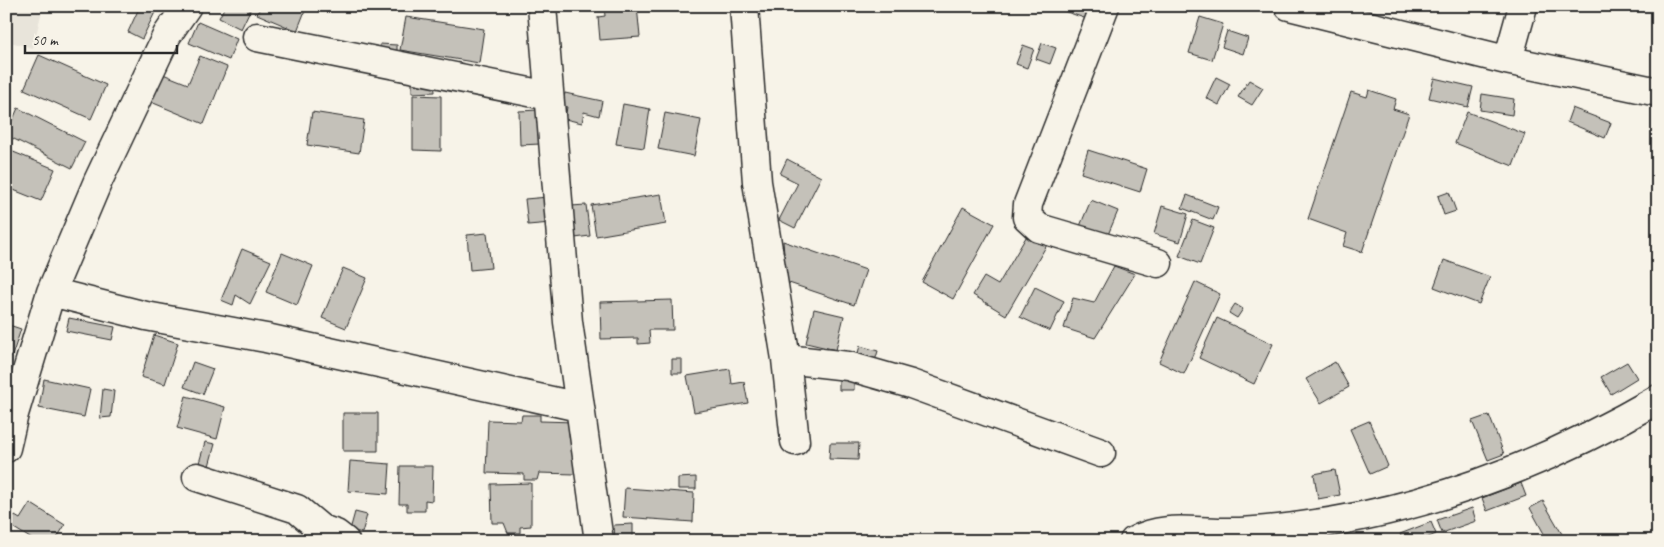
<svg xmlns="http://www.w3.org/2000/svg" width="1664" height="547" viewBox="0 0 1664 547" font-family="Caveat,sans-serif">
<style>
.built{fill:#e8e4da}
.building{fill:#c4c1b9;stroke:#2b2b2b}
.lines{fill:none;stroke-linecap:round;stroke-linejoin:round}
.minor-casing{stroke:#2b2b2b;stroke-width:31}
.minor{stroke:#f7f3e8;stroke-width:28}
</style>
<rect width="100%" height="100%" fill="#f7f3e8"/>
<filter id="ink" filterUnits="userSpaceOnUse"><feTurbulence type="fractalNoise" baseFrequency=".02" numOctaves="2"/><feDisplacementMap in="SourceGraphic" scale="10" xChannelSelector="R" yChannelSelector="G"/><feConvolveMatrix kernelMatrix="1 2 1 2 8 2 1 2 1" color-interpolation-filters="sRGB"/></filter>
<g filter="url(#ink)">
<!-- built -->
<path class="built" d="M6 6H43L33 48 6 41Z"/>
<!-- building -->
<path class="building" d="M140 6H158L142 39 128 32Z
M225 6H252L241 29 219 18Z
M261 6H307L297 31 257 14Z
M604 6H637L640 37 600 40 598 17 605 16Z
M1062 6H1091L1087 19 1061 10Z
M406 17 484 29 479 63 400 50Z
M1200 17 1223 24 1212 60 1189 53Z
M198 22 237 39 229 60 189 43Z
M1227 31 1248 38 1243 54 1222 47Z
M1042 43 1056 48 1050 64 1036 59Z
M380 44 397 45V57L380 56Z
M1023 45 1034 49 1027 68 1016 64Z
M39 55 106 85 91 119 24 89Z
M200 56 227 67 204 124 151 102 163 74 188 84Z
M1216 77 1230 84 1219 105 1206 98Z
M1434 78 1473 87 1468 107 1429 98Z
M434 79 435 92 412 93V80Z
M1249 80 1263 88 1252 105 1238 97Z
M1369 90 1396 99 1393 109 1409 114 1362 252 1343 246 1347 233 1308 219 1351 92 1367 97Z
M565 93 602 101 599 116 584 112 582 123 565 119 567 107 562 106Z
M1482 94 1514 99 1512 115 1480 110Z
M413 95 441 96V151L413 150Z
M623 104 650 109 644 148 616 144Z
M18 108 85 142 72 168 6 135Z
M1572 108 1611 123 1605 138 1567 122Z
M539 110 540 144 520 145 519 111Z
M312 112 364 120 359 153 307 145Z
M1467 112 1525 134 1513 166 1455 143Z
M665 113 701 120 694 156 658 149Z
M6 149 55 169 41 201 6 187Z
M1088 150 1147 169 1140 192 1081 173Z
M787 159 821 177 795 228 779 220 798 183 780 174Z
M1449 192 1456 211 1444 215 1438 196Z
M661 194 666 224 596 236 591 205Z
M1187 195 1218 207 1213 220 1182 208Z
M548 197 551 223 528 225 525 199Z
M1091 200 1118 211 1107 237 1080 226Z
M586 205 590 236 575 238 571 206Z
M1162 206 1188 214 1180 242 1154 234Z
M963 207 994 224 953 299 922 282Z
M1193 220 1214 228 1200 264 1179 256Z
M1029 232 1048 243 1006 315 973 295 984 277 998 285Z
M487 233 491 268 470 270 467 235Z
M783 241 866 270 854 305 786 282Z
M242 249 271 261 250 304 236 295 233 305 221 300Z
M282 253 313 266 297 305 266 292Z
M1444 260 1490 277 1479 304 1434 287Z
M1114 266 1135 274 1095 338 1064 328 1073 298 1094 303Z
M343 268 367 278 346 328 322 318Z
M1195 282 1220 294 1184 374 1159 362Z
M1035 287 1064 301 1050 331 1020 317Z
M672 300 673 330H649L650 343 638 344V338L601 339 600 302Z
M1235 304 1243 309 1237 318 1229 313Z
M814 309 844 316 836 350 806 343Z
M69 318 115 327 112 340 66 331Z
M1217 318 1273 344 1254 384 1199 358Z
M6 324 21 329 12 356 6 354Z
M154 335 178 343 165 384 141 377Z
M860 346 878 351 875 361 857 356Z
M672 359H682V373H672Z
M193 362 213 369 203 394 184 387Z
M1335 362 1349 387 1321 403 1306 379Z
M1627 362 1637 378 1611 394 1601 377Z
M730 369 732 384 744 382 748 403 694 412 687 376Z
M839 376H854V390H839Z
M44 379 90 389 84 417 39 408Z
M103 389 114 391 111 417 100 418Z
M186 396 225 407 217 439 177 428Z
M343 413H378V451H343Z
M522 415H540V421L576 422 575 474 539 473 537 480H524V474L486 473 488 420 521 421Z
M1489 415 1504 454 1488 460 1472 421Z
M1369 421 1388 466 1370 474 1350 429Z
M205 442 215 444 209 466 199 463Z
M830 443H859L858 460 829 459Z
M350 461 390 464 388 494 348 491Z
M400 466H433L432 501 425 500V511H407V504H399Z
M1335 470 1340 495 1318 499 1314 474Z
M696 477V489H678V478Z
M531 483V526L520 527V533H508L504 523H492L491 484Z
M1521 483 1526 496 1487 511 1482 498Z
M625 488 694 493 693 522 623 517Z
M1543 501 1566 541H1548L1530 508Z
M30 503 65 525 55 541H35L9 525 10 513 20 519Z
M1472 508 1476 521 1442 533 1437 520Z
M355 512 367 515 362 533 350 530Z
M1431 522 1436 534 1419 541H1403L1400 534Z
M633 524V541H615L614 525Z"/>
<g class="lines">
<defs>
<path id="minor" d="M542 6 568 322 599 541
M744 6 757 182 786 359 795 441
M1105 6 1028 204 1027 217 1039 228 1158 263
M1289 6 1506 60 1658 92
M257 37 549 96
M1508 60 1523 6
M51 292 146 316 266 338 579 407
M786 359 848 366 911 384 1101 453
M6 448 14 414 51 292 98 181 167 35 187 6
M197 477 297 509 321 529
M313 541 321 529 336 534 345 541
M1134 541C1163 525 1191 532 1223 532 1249 533 1277 529 1302 526 1427 510 1549 462 1658 399"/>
</defs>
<!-- minor casing -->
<use href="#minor" class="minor-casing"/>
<!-- minor -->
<use href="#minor" class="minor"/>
</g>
</g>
<!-- margin -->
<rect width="1664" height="547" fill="none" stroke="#f7f3e8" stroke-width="25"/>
<rect x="12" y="12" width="1639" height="522" fill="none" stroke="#2b2b2b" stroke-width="2" filter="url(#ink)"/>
<!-- scale -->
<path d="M25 45v8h152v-8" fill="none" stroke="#2b2b2b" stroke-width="2.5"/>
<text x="32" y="45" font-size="15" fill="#2b2b2b" stroke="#f7f3e8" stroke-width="4" paint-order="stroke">50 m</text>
</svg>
